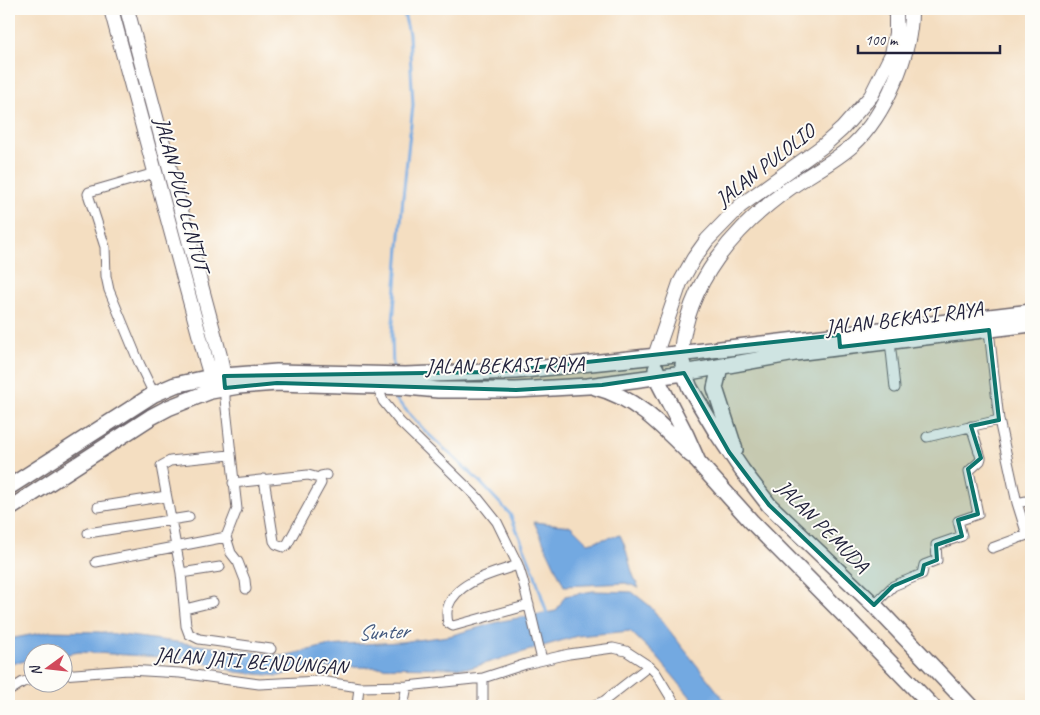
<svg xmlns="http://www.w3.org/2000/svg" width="1040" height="715" viewBox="0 0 1040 715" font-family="Caveat,sans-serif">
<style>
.water{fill:#73a9e1;stroke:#4a668e}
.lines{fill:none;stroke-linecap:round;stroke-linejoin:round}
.stream{stroke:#73a9e1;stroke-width:3}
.street-casing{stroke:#6c646a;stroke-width:11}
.secondary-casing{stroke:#6c646a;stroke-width:16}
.primary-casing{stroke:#6c646a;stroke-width:18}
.street{stroke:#fff;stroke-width:9}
.secondary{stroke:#fff;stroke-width:14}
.primary{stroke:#fff;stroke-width:15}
.marked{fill:#0f766e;fill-opacity:0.2;stroke:#0f766e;stroke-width:4;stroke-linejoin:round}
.labels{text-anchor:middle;stroke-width:4;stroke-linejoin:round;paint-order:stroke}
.street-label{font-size:21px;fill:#22223b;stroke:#fdfcf7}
.water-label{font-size:22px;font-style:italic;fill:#42587d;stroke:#fdfcf7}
</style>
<rect width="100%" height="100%" fill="#fdfcf7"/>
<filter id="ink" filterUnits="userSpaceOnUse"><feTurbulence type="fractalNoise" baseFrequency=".02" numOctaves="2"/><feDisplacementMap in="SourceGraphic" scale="10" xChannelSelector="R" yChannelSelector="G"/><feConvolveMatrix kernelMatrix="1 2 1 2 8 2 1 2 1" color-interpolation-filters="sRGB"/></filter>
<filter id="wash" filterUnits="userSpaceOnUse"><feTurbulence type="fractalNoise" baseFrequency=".0096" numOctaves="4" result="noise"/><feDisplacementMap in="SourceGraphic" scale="20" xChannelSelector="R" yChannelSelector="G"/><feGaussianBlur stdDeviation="1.12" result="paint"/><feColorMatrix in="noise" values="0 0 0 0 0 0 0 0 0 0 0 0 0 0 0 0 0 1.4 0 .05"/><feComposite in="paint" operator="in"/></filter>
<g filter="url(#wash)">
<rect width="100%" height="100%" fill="#f4dec1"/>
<!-- water -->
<path class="water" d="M534 522 571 526 588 543 620 535C629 552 629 571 639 588L626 583 564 586Z
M593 591 632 592 650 606 729 706H698L657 657 630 631 577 636 470 668 343 667 300 669 279 676 236 672 193 659 79 652 63 655 62 652H32V660L9 664V639L51 631 99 632 283 656 326 646 400 642 449 636 502 621 556 611 565 596Z"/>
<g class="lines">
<!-- stream -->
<path class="stream" d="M393 371 392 335 403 197 413 105 409 34 403 9
M394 390 395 398 425 431 478 480 510 514 534 572 548 617"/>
</g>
</g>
<g filter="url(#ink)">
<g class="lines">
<defs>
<path id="street" d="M989 330 999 420 1017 503 1027 535 1031 534
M890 341 895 388
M378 387 383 401 400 422 477 497 497 522 518 565 523 581 542 660
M225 388V399L237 509 226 537 231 553 238 562 245 580 246 589
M154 394 140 365 109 290 106 276 105 247 88 194 89 192 155 173
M927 437 999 420
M230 455 170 461 161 466 181 573 186 626 189 634 199 639 271 649
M264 479 274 541 276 544 284 547 287 545 321 483 319 478
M233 483 308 475 319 478 321 476 326 475
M1017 503 1031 500
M98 507 166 496
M88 533 189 517
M992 548 1027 535
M96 562 226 537
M518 565C495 573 456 581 448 607 446 612 447 618 448 623L453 626 529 605
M181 573 220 567
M874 605 893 586 922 574 924 565 937 560 936 545 962 536 958 521 978 514 969 471 980 461 981 458 971 426
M185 609 213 602
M62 675 128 670 180 673 259 684 320 681 359 687 407 686 483 678 526 664 569 654 613 648 626 651 649 666 656 673 676 706
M483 678V706
M9 691 23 682 32 680
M357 706 359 687
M403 706 407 686
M592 706 604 701 649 666"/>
<path id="secondary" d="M111 9 206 360 214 387
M127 9 220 356 225 385
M681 353C687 282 735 227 790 188 811 173 834 162 853 145 885 115 912 53 911 9
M655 356 680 283 694 258 707 240 740 206 823 146 842 129 871 96 892 54 896 33V9"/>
<path id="primary" d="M683 364 684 373 690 388 717 433 742 470 769 505 874 605 970 706
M720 367 715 388 735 450
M656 369 660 385 686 435 698 462 751 521 845 616 932 706
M595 387C635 397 664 428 691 455
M9 487 154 394 175 385 211 377 277 372 405 375 515 371 695 352 1031 312
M9 509 151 417 168 408 211 391 239 386 277 383 407 387 438 390H516L588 386 684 373 795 353 1031 324"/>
</defs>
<!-- street casing -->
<use href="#street" class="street-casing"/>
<!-- secondary casing -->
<use href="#secondary" class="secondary-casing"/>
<!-- primary casing -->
<use href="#primary" class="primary-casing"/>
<!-- street -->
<use href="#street" class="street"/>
<!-- secondary -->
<use href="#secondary" class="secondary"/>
<!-- primary -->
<use href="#primary" class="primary"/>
</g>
</g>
<!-- marked area -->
<path class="marked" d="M989 330 999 420 971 426 981 458 968 469 978 514 958 520 962 536 936 545 937 560 924 565 922 574 893 586 874 605 769 505 729 452 684 373 602 385 516 390 277 383 225 388 224 376 494 372 839 335 840 347Z"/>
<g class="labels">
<!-- street labels -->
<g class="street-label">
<text transform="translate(765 165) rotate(-38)" y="7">JALAN PULOLIO</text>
<text transform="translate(182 194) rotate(75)" y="7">JALAN PULO LENTUT</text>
<text transform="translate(904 318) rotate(-7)" y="7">JALAN BEKASI RAYA</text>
<text transform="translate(505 365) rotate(-1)" y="7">JALAN BEKASI RAYA</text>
<text transform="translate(823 526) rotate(45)" y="7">JALAN PEMUDA</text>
<text transform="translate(251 661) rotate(4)" y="7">JALAN JATI BENDUNGAN</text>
</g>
<!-- water labels -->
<g class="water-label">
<text transform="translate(383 631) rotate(-3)" y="8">Sunter</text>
</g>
</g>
<!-- margin -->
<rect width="1040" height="715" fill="none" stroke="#fdfcf7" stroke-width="30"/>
<!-- north arrow -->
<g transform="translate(48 668) rotate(255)"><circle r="24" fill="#fdfcf7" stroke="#a5a5ac"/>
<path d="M0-4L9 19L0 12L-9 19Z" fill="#d1495b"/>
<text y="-8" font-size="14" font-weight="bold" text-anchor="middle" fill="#22223b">N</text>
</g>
<!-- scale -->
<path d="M858 45v8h142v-8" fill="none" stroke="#22223b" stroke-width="2.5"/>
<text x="865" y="45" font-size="15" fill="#22223b" stroke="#fdfcf7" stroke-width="4" paint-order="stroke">100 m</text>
</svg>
